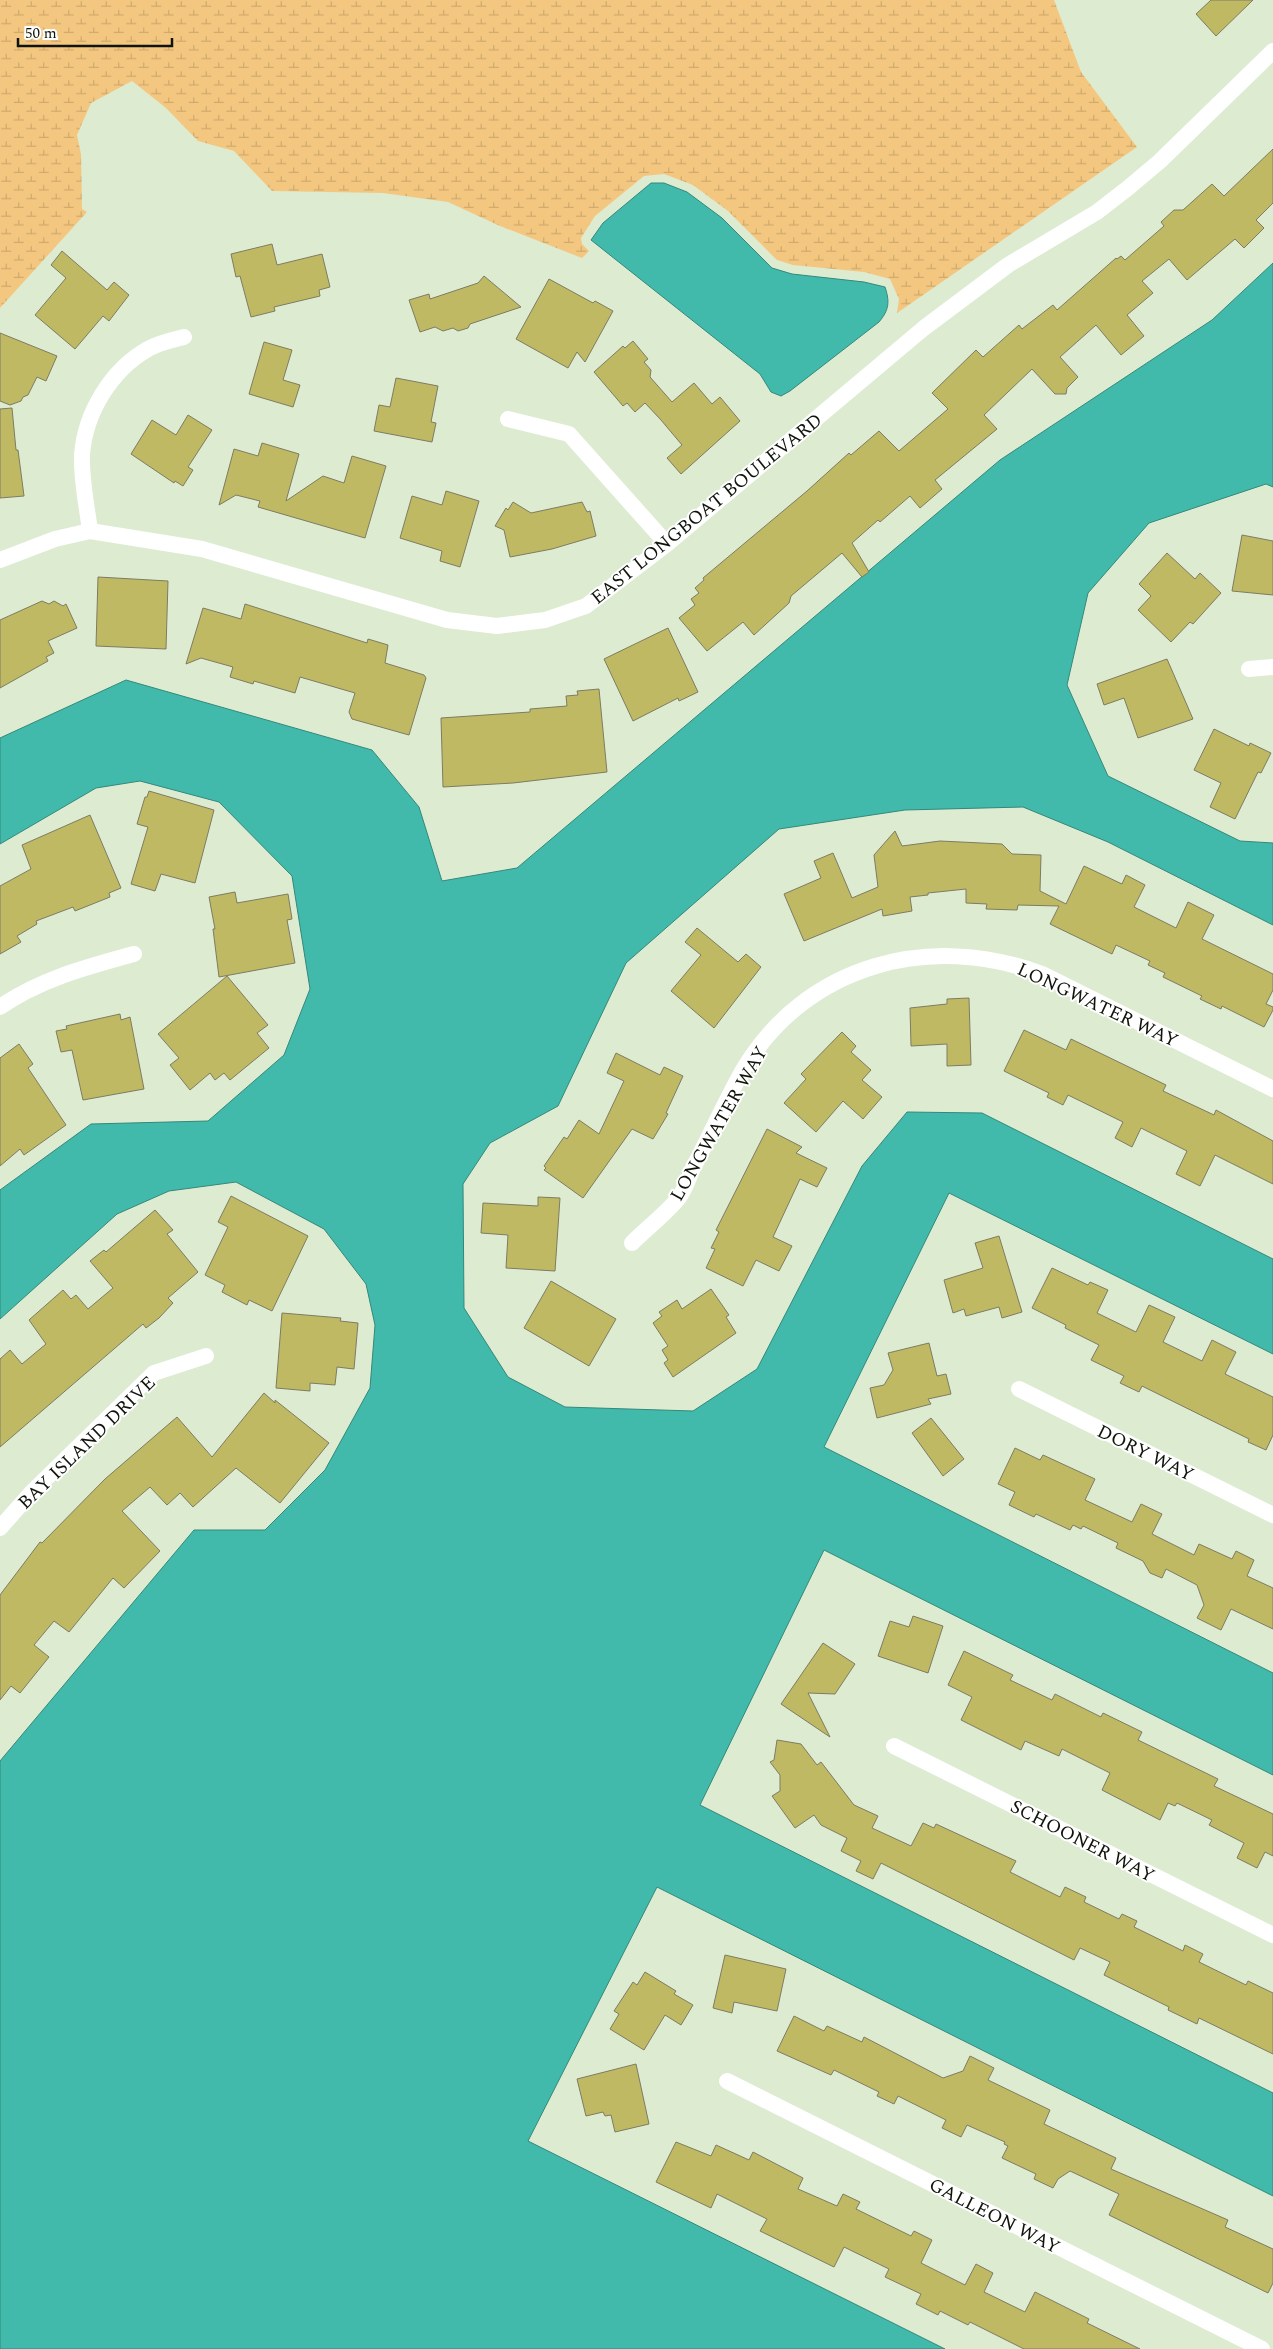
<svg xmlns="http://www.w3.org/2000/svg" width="1273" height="2349" viewBox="0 0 1273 2349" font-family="Spectral,serif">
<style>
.wetland{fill:url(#wetland-marsh)}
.water{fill:#42baab;stroke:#33887b}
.building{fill:#c0b964;stroke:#7d7c62}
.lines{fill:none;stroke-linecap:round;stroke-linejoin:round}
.street{stroke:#fff;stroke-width:16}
.labels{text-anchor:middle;stroke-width:4;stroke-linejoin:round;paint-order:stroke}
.street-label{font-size:19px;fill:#0f140b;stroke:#fff}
</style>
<defs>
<pattern id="wetland-marsh" width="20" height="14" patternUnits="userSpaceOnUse" patternTransform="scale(1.25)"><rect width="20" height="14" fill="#f4c780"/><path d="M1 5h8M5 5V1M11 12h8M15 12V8" fill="none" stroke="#d0aa6d"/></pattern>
</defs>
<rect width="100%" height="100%" fill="#ddebd1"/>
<!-- wetland -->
<path class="wetland" d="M0 0H1054L1081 72 1137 147 897 313 899 299 890 279 864 272 793 265 777 260 728 211 693 185 664 174 644 176 595 216 581 238 582 244 589 251 582 258 500 226 448 202 383 193 272 191 234 151 198 141 166 108 132 81 91 103 77 135 81 154 82 209 87 212 0 308Z"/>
<!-- water -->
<path class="water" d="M651 183H664L687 192 722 218 772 268 792 274 864 282 885 287C890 302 889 310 879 322L790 391 781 396 771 392 760 374 591 240 603 223Z
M1273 263V487L1266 484 1149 523 1088 593 1067 685 1108 776 1240 841 1273 843V925L1108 842 1023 807 905 810 779 829 626 963 558 1106 490 1143 463 1184 464 1308 508 1377 565 1407 693 1411 757 1369 862 1166 907 1112 982 1113 1273 1259V1354L949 1193 824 1447 1273 1673V1775L824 1550 700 1805 1273 2093V2196L657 1887 528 2141 945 2349H0V1761L194 1530H265L325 1470 370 1388 375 1325 366 1284 324 1229 236 1182 169 1191 117 1214 0 1319V1190L91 1124 208 1121 284 1055 310 989 292 876 219 802 140 781 96 788 0 844V738L126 680 372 750 419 807 442 881 517 868 1000 460 1212 320Z"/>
<!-- building -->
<path class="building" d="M1211 0H1253L1216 36 1196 14Z
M1273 149V203L1256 220 1264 228 1244 248 1235 239 1187 280 1169 259 1142 281 1153 293 1127 315 1144 336 1121 355 1096 325 1060 357 1078 377 1067 388 1066 394H1055L1032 369 984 415 997 429 935 480 942 489 920 508 910 496 880 522 878 520 852 543 869 572 862 577 842 553 791 596 789 603 754 635 743 622 707 651 679 618 695 605 691 599 699 593 695 588 704 580 703 578 807 491 849 453 851 455 879 431 899 451 948 409 932 393 976 350 983 357 1019 325 1022 329 1053 305 1057 310 1116 258 1117 259 1121 256 1125 260 1164 226 1161 222 1174 210H1183L1212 184 1224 196Z
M272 244 277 265 322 254 330 287 319 290 320 296 274 307 275 311 251 317 240 276 236 277 231 254Z
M62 251 107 290 114 282 129 295 109 321 103 316 75 349 35 315 66 278 51 265Z
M484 276 521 307 470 324 468 328 458 331 453 328 443 331 435 327 420 332 409 300 429 294 430 299 478 283Z
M549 279 593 303 595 301 613 311 585 362 577 352 568 368 516 339Z
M0 333 57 356 46 381 37 377 28 395 23 397 21 401 10 405 0 401Z
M633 341 648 359 644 362 651 370 650 377 672 402 694 383 712 404 720 397 740 421 681 474 667 458 682 445 661 420 645 403 635 412 627 403 623 406 594 372 623 346 625 348Z
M264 342 292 350 283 380 300 385 293 407 249 394Z
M396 378 438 386 431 422 436 423 432 442 374 431 379 405 390 407Z
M12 408 16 450H18L24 496 0 498V409Z
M188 415 212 430 188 467 193 470 183 486 175 481 174 483 131 454 152 420 176 435Z
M262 443 299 454 286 501 323 476 344 483 352 456 386 466 365 538 258 507 260 501 236 495 219 505 234 449 258 456Z
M446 491 479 501 460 567 440 561 442 551 400 538 412 496 442 505Z
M513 502 531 513 582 502 587 512 590 511 596 536 552 549 510 557 504 530 495 526 506 508 508 510Z
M1242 535 1273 541V595L1232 591Z
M1167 553 1195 579 1200 573 1221 593 1193 624 1190 622 1171 642 1138 610 1151 596 1139 584Z
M98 577 168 581 166 649 96 646Z
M42 601 49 604 54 601 63 606 66 604 77 628 48 641 54 653 46 657 48 661 0 688V620Z
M245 604 367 643 368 639 388 645 385 663 424 675 426 678 409 735 352 719 349 712 355 693 300 677 295 693 254 681 253 684 230 677 233 667 201 658 186 664 203 608 241 619Z
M668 628 698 692 679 701 678 698 633 721 604 659Z
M1167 659 1193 719 1138 738 1124 698 1104 705 1097 684Z
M599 689 607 772 513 783 443 787 441 718 530 712V709L567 706 566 696 578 695 577 691Z
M1214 729 1249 746 1250 743 1271 753 1261 773 1258 772 1235 819 1210 807 1221 783 1194 770Z
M149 791 214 810 195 883 161 874 155 891 131 884 148 827 137 824 145 797H147Z
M90 815 121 888 109 893 110 897 75 911 73 907 36 921 37 924 17 936 21 942 0 954V886L31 869 22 845Z
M895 831 902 846 940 841 1002 844 1012 854 1041 855 1040 891 1066 904 1084 866 1122 884 1126 875 1145 885 1134 907 1176 928 1188 902 1214 915 1202 939 1273 974V990L1266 1004 1273 1007V1010L1264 1027 1222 1006 1221 1009 1200 999 1202 996 1163 977 1165 973 1148 965 1150 961 1116 945 1112 954 1050 924 1059 906 1018 905 1017 910 986 909 987 904 966 903V889L928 893V895L910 897 912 911 883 916 882 909 804 941 784 894 821 878 814 861 833 853 852 898 878 887 874 855Z
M235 892 237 903 288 894 292 919 287 920 295 963 219 977 213 929H215L209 897Z
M697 928 738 962 746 954 761 967 714 1028 671 991 701 955 685 942Z
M227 976 268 1025 257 1033 269 1048 230 1080 224 1073 215 1080 210 1073 190 1090 170 1065 179 1058 158 1034Z
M969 998 971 1065 947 1066V1044L911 1046 910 1008 947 1004V999Z
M120 1014 121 1020 130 1017 144 1089 83 1100 72 1050 61 1052 56 1031 67 1029 66 1026Z
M1024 1030 1066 1050 1071 1039 1166 1085 1163 1091 1214 1115 1216 1110 1273 1141V1184L1215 1155 1200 1186 1176 1174 1187 1151 1141 1128 1132 1147 1115 1138 1123 1122 1068 1095 1063 1105 1047 1097 1049 1093 1004 1071Z
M842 1032 856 1046 851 1052 871 1070 862 1080 882 1097 863 1119 843 1101 816 1132 784 1103 806 1079 801 1074Z
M19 1044 33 1064 28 1068 66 1125 24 1155 20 1149 0 1166V1058Z
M616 1053 660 1075 664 1067 683 1076 666 1113 668 1114 653 1139 632 1129 583 1198 544 1170 546 1168 544 1166 564 1137 567 1139 579 1120 599 1134 624 1081 607 1073Z
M767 1129 802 1147 796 1153 827 1168 817 1187 800 1179 773 1237 792 1246 779 1271 756 1260 743 1286 706 1268 715 1249 711 1248 719 1232 716 1230Z
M231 1196 308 1236 272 1311 249 1300 247 1305 222 1292 225 1285 205 1275 228 1227 218 1222Z
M538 1197 560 1198 555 1271 506 1268 508 1235 481 1233 483 1203 538 1206Z
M155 1210 173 1230 167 1234 198 1272 168 1298 173 1303 159 1318 146 1328 143 1324 0 1447V1359L10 1350 22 1364 46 1344 29 1320 63 1290 71 1299 76 1295 88 1309 113 1288 90 1261 104 1250 106 1252Z
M999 1236 1022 1312 1002 1318 999 1307 966 1316 964 1309 953 1313 944 1280 983 1268 975 1243Z
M1052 1268 1088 1285 1090 1282 1108 1290 1097 1313 1136 1332 1149 1305 1175 1317 1163 1342 1202 1361 1212 1340 1236 1352 1225 1374 1273 1397V1435L1266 1450 1248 1442 1249 1439 1142 1386 1139 1392 1120 1383 1124 1376 1091 1360 1099 1345 1065 1328 1066 1325 1032 1308Z
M551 1281 616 1319 589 1366 524 1328Z
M711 1289 729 1315 726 1317 736 1333 673 1377 664 1363 668 1360 662 1350 668 1346 653 1323 662 1316 659 1312 677 1300 682 1309Z
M282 1313 341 1318 340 1321 358 1323 354 1369 337 1367 335 1385 310 1383V1391L276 1388Z
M929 1343 937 1376 946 1374 951 1394 928 1399 931 1404 877 1418 870 1388 884 1385 893 1370 888 1353Z
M264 1393 275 1403V1400L329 1443 280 1503 236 1468 193 1507 180 1493 167 1505 150 1487 122 1511 160 1551 124 1588 113 1578 69 1632 54 1621 34 1645 49 1657 20 1693 11 1686 0 1700V1595L40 1542 42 1543 105 1479 177 1417 212 1457Z
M931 1418 964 1459 943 1476 912 1433Z
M1015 1448 1040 1460 1043 1455 1095 1479 1085 1500 1132 1522 1141 1504 1162 1514 1152 1534 1194 1555 1199 1544 1232 1559 1236 1551 1254 1560 1247 1576 1273 1588V1629L1231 1609 1221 1630 1197 1618 1204 1605 1197 1585 1166 1569 1162 1578 1150 1573 1143 1561 1116 1548 1118 1543 1083 1526 1081 1529 1073 1525 1070 1530 1036 1514 1034 1517 1009 1505 1015 1492 998 1484Z
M913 1616 943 1626 928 1673 878 1656 890 1621 909 1627Z
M823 1643 855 1664 835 1694 808 1693 830 1737 781 1704Z
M964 1651 1013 1675 1010 1680 1052 1700 1055 1694 1101 1717 1103 1713 1142 1732 1138 1740 1218 1779 1214 1786 1273 1814V1856L1265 1852 1257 1868 1237 1858 1244 1843 1209 1825 1212 1820 1177 1803 1175 1806 1168 1803 1160 1820 1102 1790 1110 1773 1062 1749 1059 1756 1025 1741 1021 1750 961 1720 972 1697 948 1685Z
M777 1740 801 1744 817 1765 821 1762 854 1805 878 1816 872 1828 911 1846 923 1823 934 1828 936 1824 1016 1861 1010 1872 1060 1897 1065 1887 1086 1897 1084 1902 1119 1919 1122 1914 1137 1921 1134 1927 1183 1951 1185 1945 1203 1954 1199 1962 1246 1985 1248 1981 1273 1993V2054L1199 2018 1197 2024 1168 2010 1169 2007 1104 1975 1110 1962 1080 1948 1074 1960 881 1863 873 1879 856 1871 861 1861 841 1851 847 1838 821 1825 814 1815 795 1828 772 1796 780 1791V1775L770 1762 774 1760Z
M725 1955 786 1969 777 2011 734 2002 732 2013 713 2008Z
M645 1972 676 1991 674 1994 693 2005 681 2025 665 2015 644 2050 610 2029 619 2014 614 2011 633 1982 637 1985Z
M794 2016 824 2031 827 2026 862 2042 864 2037 943 2078 963 2071 970 2056 994 2068 988 2080 1050 2110 1044 2124 1116 2158 1111 2169 1228 2220 1225 2227 1273 2249V2283L1268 2293 1109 2215 1119 2194 1070 2171 1058 2179 1053 2188 1034 2179 1036 2174 1002 2158 1008 2146 1004 2144 1005 2142 967 2125 961 2137 942 2128 946 2120 898 2096 894 2104 877 2096 879 2092 834 2070 831 2075 777 2051Z
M636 2064 649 2124 615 2132 611 2115 605 2116 603 2112 586 2116 577 2079Z
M676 2142 711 2156 716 2145 749 2160 753 2152 803 2178 798 2189 837 2206 843 2194 860 2202 856 2209 911 2236 914 2231 932 2240 921 2263 965 2285 976 2264 993 2273 984 2292 1025 2312 1035 2292 1089 2319 1087 2323 1140 2349H1024L970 2322 968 2325 940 2311 938 2315 916 2304 921 2294 885 2277 889 2269 844 2247 834 2267 760 2231 767 2219 717 2194 711 2208 656 2182Z"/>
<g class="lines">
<!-- street -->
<path class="street" d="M508 419 569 434 667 544
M90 531C87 506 81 480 82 455 85 413 111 370 148 349 158 343 172 340 184 337
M0 560 55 539 90 531 202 549 447 620 497 626 545 620 586 606 667 544 924 328 1008 265 1097 212 1128 188 1160 161 1273 51
M1249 669 1273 667
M0 1007C40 979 87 967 134 954
M632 1243C646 1229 663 1216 676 1201 684 1193 688 1179 693 1168 710 1136 725 1102 743 1070 806 964 930 932 1042 974L1273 1089
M1019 1389 1273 1515
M0 1528 31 1493 154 1373 206 1356
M894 1746 1273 1935
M727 2081 1262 2349"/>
</g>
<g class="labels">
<!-- street labels -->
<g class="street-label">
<text transform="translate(706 508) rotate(-39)" y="7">EAST LONGBOAT BOULEVARD</text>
<text transform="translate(1098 1004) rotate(25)" y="7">LONGWATER WAY</text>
<text transform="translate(718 1123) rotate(-60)" y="7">LONGWATER WAY</text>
<text transform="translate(86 1442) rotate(-44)" y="7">BAY ISLAND DRIVE</text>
<text transform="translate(1146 1452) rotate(26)" y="7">DORY WAY</text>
<text transform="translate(1083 1840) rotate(27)" y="7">SCHOONER WAY</text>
<text transform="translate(995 2215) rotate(27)" y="7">GALLEON WAY</text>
</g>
</g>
<!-- scale -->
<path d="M18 38v8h154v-8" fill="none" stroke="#0f140b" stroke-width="2.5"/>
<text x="25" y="38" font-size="15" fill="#0f140b" stroke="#ffffff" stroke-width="4" paint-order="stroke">50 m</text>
</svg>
